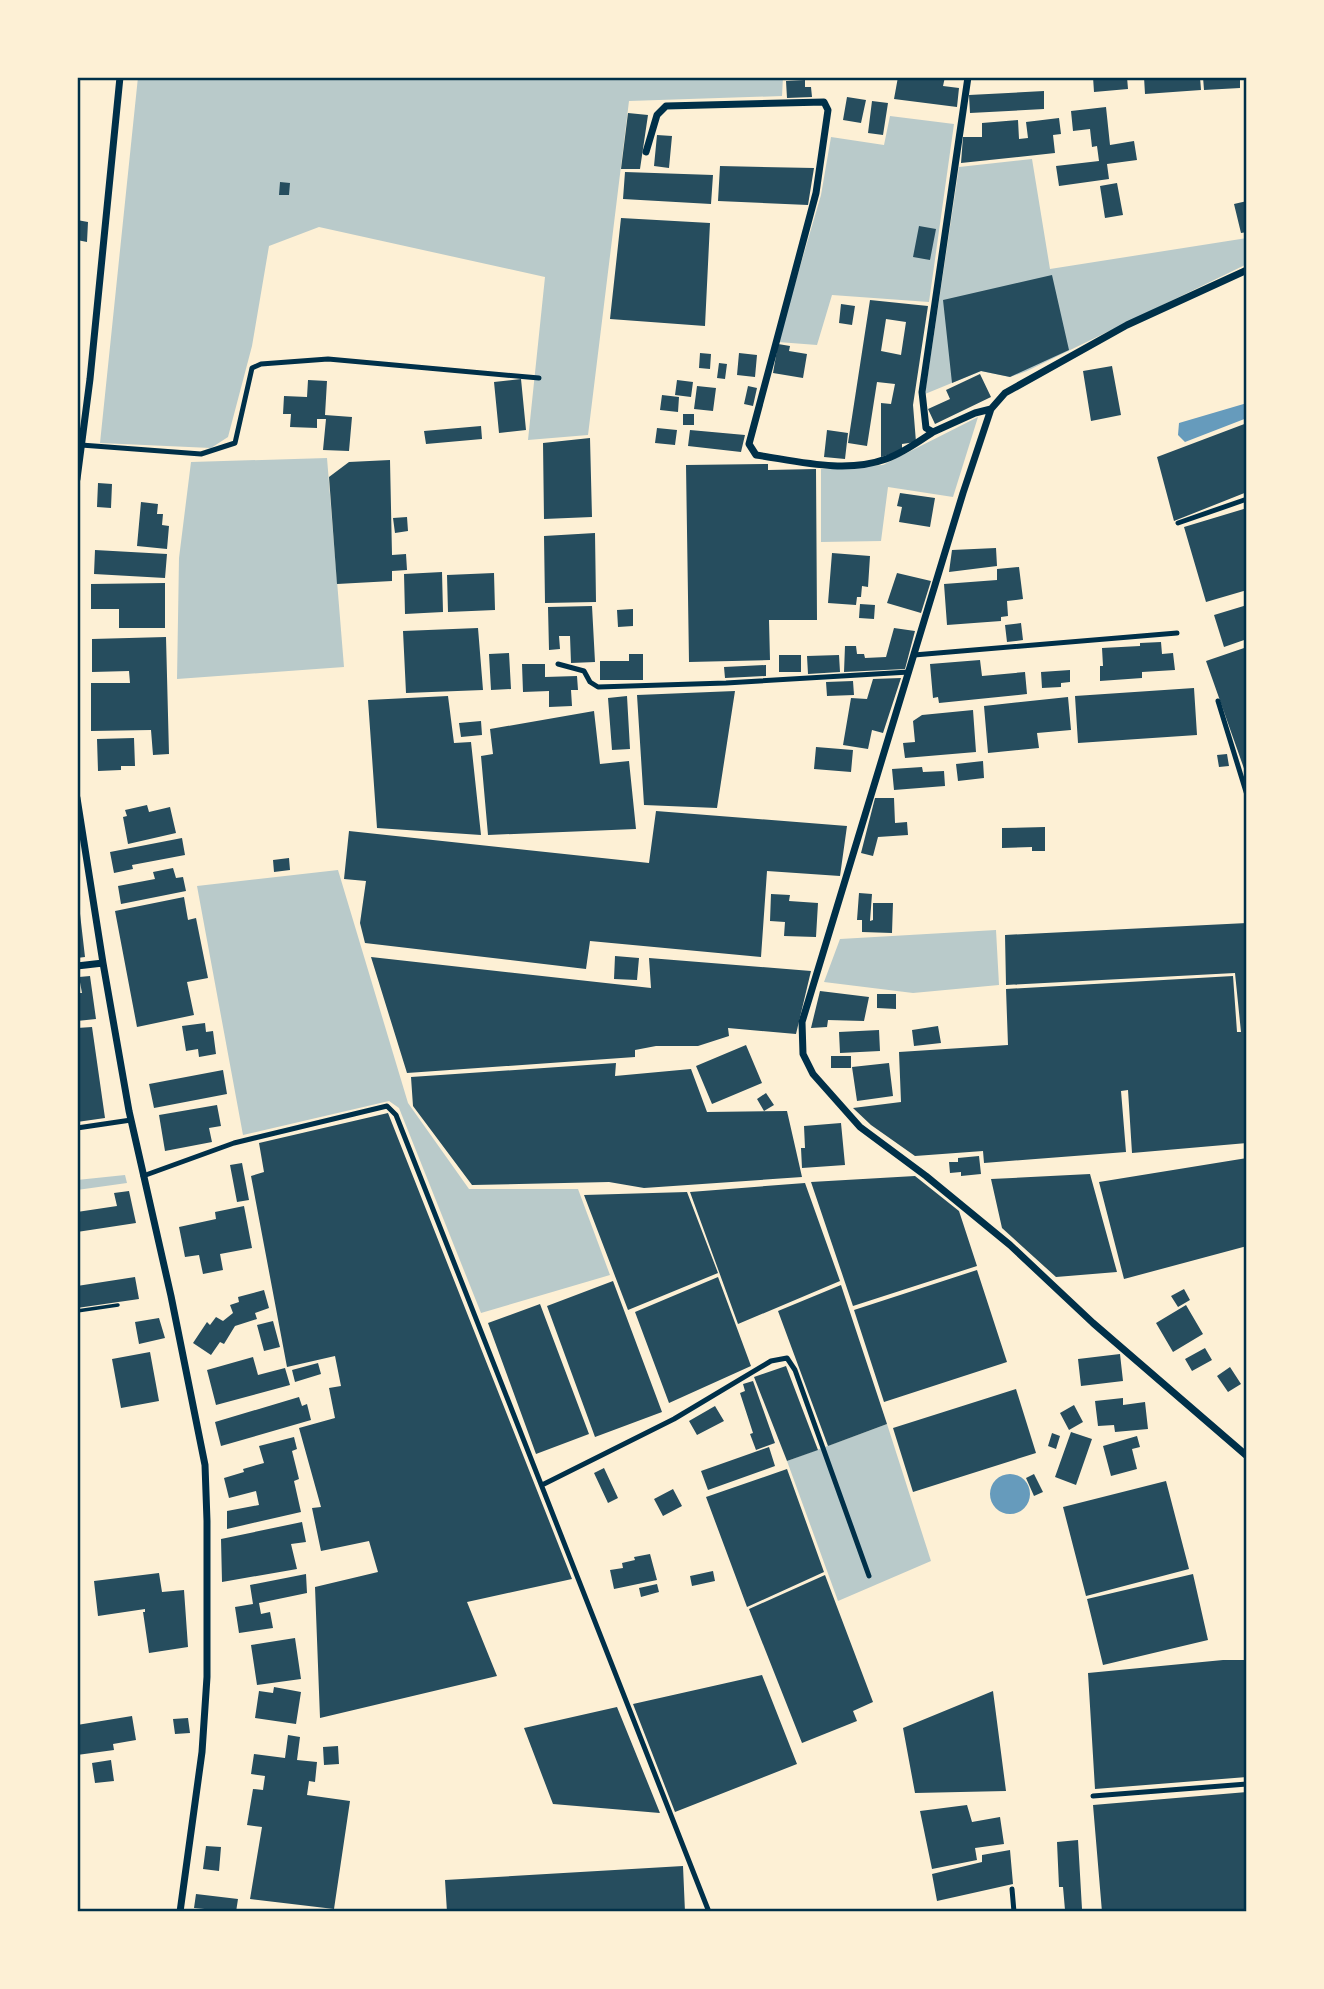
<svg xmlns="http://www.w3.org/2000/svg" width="1324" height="1989" viewBox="0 0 1324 1989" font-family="'Crimson Pro',serif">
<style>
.green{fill:#b9caca}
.water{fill:#669bbc}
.building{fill:#264d5e;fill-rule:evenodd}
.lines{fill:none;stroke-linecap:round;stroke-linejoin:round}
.path{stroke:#003049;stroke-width:3.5}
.service{stroke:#003049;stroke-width:5}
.minor{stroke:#003049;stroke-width:7}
.neatline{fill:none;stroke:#003049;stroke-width:2.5}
</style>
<rect width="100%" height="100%" fill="#fdf0d5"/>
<!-- green -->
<path class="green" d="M138 77H783L782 96 629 101 588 435 528 440 545 277 319 227 269 246 252 346 228 437 211 448 100 443Z
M890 116 954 124 929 302 832 295 817 345 778 342 821 195 831 137 884 145Z
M1032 159 1050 269 1247 238V264L1027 371 1010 377 981 371 925 394 959 167Z
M978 417 953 497 888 487 881 541 821 542V469L883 465Z
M327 458 344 667 177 679 179 558 191 462Z
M338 870 408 1103 469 1189H578L610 1275 481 1313 399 1108 389 1101 243 1135 197 886Z
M996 930 999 985 913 993 824 982 840 939Z
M125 1175 127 1183 77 1190V1180Z
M887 1424 931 1561 838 1601 787 1461Z"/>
<!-- water -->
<path class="water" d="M1247 403V418L1185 442 1178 435 1179 423Z
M990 1494a20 20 0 1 1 40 0a20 20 0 1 1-40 0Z"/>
<!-- building -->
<path class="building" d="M898 77H945L943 86 959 88 957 107 894 99Z
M1093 77H1127L1128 89 1094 92Z
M1144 77H1200L1201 90 1145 94Z
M1203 77H1240V88L1204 90Z
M805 80V87H811L812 97 787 98 786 81Z
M1044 91V109L970 113 969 95Z
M847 97 866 100 861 123 843 120Z
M872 101 888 103 883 135 868 133Z
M1106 107 1110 145 1134 141 1137 160 1107 164 1109 179 1059 186 1056 166 1099 161 1097 146 1092 147 1090 129 1073 131 1071 111Z
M628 113 648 115 640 169H621Z
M1059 118 1061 134 1053 135 1055 153 961 163 963 137H982V123L1018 120 1019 139 1028 138 1026 122Z
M657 135 672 136 669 168 654 166Z
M720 166 814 168 808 205 718 201Z
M625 172 713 175 711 204 623 199Z
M280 182 290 183 289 195H279Z
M1117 183 1123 215 1105 218 1100 186Z
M1247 201V232L1241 233 1234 204Z
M621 218 710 223 705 326 610 319Z
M77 220 88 222 87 242 77 240Z
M919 226 936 229 930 260 913 257Z
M1052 275 1069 350 1010 377 981 371 952 383 943 300Z
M870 300 928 306 913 405 916 442 902 444V451L881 457V403L891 404 895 384 877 382 867 446 848 443ZM886 319 906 322 901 355 881 351Z
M841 304 855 306 852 325 839 323Z
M778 344 790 346 789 351 807 354 803 378 773 373Z
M700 353 711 354 710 369 699 368Z
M739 353 757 355 755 377 737 375Z
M719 363 727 364 725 379 717 378Z
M1112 366 1121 415 1091 421 1083 371Z
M980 374 991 397 935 424 928 409 950 399 946 390Z
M521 379 526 430 499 433 494 382Z
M308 380 327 381 325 415 352 417 349 451 323 450 326 419H317V428L290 427 291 414H283L284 396 307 397Z
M677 380 693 382 691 397 675 395Z
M697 386 716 388 713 411 694 409Z
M748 386 757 388 753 406 744 404Z
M662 395 679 397 678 412 660 410Z
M683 414H694V425H683Z
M1247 423V492L1174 521 1157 457Z
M481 426 482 439 426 444 424 431Z
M657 428 677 430 675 445 655 443Z
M690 430 745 435 741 452 688 446Z
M827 430 848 433 845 459 824 457Z
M590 438 592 517 544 519 543 443Z
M390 460 392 555 406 554 407 570 392 571V581L337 584 329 477 349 462Z
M768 464V470L816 469 817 620H769L770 660 689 662 686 465Z
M98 483 112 484 111 508 97 507Z
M900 493 935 498 930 527 899 522 902 507 897 506Z
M141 502 158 504 157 514H163L162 525 169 526 167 549 137 546Z
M1247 508V590L1206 602 1184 527Z
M407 517 408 531 395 533 393 518Z
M595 533 596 602 545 603 544 536Z
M996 548 997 566 949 572 952 550Z
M95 550 167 554 165 578 94 574Z
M832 553 870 556 868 587 862 586 861 597H857L856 605 828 603Z
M1019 567 1023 599 1007 601 1008 616 1001 617V621L947 625 944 584 997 580V569Z
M442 572 443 612 405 614 404 574Z
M494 573 495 610 448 612 447 575Z
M897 573 931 581 921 613 887 603Z
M165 583V628H119V609H91V584Z
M860 604 875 605 874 619 859 618Z
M1247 605V639L1224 647 1214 615Z
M592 606 595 662 571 663 570 636H559L560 649 549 650 548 607Z
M633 609V626L618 627 617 610Z
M1021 623 1023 640 1007 642 1005 625Z
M478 628 483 690 406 693 403 631Z
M894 628 915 631 905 669 844 672 845 646H856L857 654H864L865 658 886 657Z
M166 637 169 754 153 755 151 730 91 731V683H130L129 671 92 672V639Z
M1161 642 1162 654 1173 653 1175 670 1142 672V678L1100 681V666H1103L1102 648 1140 646V643Z
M1247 647V777L1206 661Z
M509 653 511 689 491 690 489 654Z
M629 654H643V680H600V661H629Z
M779 655H801V672H779Z
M839 655 840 672 808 674 807 656Z
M980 660 982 676 1025 672 1027 694 939 703 938 697 933 698 930 664Z
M522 664H545V677L577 676 578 690H571L572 706 549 707V691L523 692Z
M766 665V676L725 678 724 667Z
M1070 670V682L1061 683V687L1042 688 1041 672Z
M901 678 883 733 872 730 868 749 843 745 851 698 867 699 873 679Z
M853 681 854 695 827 696 826 682Z
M1194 688 1197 735 1078 743 1075 696Z
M735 691 717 808 644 805 637 695Z
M448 696 454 743 471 742 481 835 377 828 368 700Z
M627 696 630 749 612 750 608 698Z
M1068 697 1071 730 1037 733 1039 748 988 753 984 706Z
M973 710 976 752 905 758 903 743 915 742 913 721 922 715Z
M594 711 600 764 629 761 636 829 488 835 481 756 493 754 490 729Z
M481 721 482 735 461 737 459 723Z
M134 738 135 766H121V770L98 771 97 739Z
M816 747 853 750 851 772 814 769Z
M1227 754 1229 766 1219 767 1217 755Z
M983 761 984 778 958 781 956 764Z
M922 767 923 772 944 771 945 786 894 790 892 769Z
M875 798H894L895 823 907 822 908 835 878 837 873 856 861 853Z
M147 805 149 812 170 807 176 833 128 844 123 817 127 816 125 810Z
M656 811 847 826 840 876 767 871 761 957 590 941 586 969 365 943 360 923 366 881 344 879 349 831 649 863Z
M1045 827V851H1032V847L1002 848V828Z
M182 838 185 855 132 865 133 869 114 873 110 852Z
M289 858 290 870 274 872 273 860Z
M173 868 176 878 183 877 186 891 121 904 118 886 155 879 153 872Z
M859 893 872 894 870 921 873 920V903H893L892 933 862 932V920H857Z
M771 894 790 895 789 901 818 903 816 937 784 936 785 922 770 921Z
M184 897 188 920 196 918 208 978 187 982 194 1015 137 1027 115 911Z
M77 905H79L85 957 77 958Z
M1247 923V1143L1132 1153 1128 1090 1121 1091 1126 1152 984 1163 983 1151 915 1156 871 1125 853 1108 901 1102 899 1052 1008 1045 1006 989 1233 976 1237 1032H1241L1235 973 1006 985 1005 935Z
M615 956 639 958 637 980 614 979Z
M371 957 651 988 649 958 811 971 796 1034 728 1028 729 1036 698 1046H656L635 1050V1057L407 1073Z
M90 976 96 1019 77 1021V993H82L79 977Z
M820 991 869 997 864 1021 828 1020 827 1027 811 1028Z
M877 994H896V1009L877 1008Z
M205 1023 206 1032 213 1031 216 1054 199 1057 198 1049 186 1051 182 1026Z
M938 1026 941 1043 914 1046 912 1030Z
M92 1027 105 1118 77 1122V1028Z
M879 1030 880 1051 840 1053 839 1032Z
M746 1045 762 1083 712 1104 696 1066Z
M831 1056H851V1068H831Z
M616 1063 615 1076 691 1069 707 1112 787 1111 802 1177 644 1188 609 1182 472 1185 413 1106 411 1077Z
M889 1063 893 1096 857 1101 852 1067Z
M223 1070 227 1094 154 1108 149 1084Z
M766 1093 774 1105 764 1111 757 1099Z
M217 1105 221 1126 209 1128 212 1142 165 1151 159 1115Z
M388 1113 572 1579 467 1602 497 1676 320 1718 315 1587 378 1572 369 1541 321 1551 312 1508 321 1507 299 1428 335 1418 329 1388 341 1386 335 1356 287 1367 251 1176 264 1172 259 1143Z
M841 1123 845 1165 802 1168 801 1148H805L804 1126Z
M979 1156 981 1174 961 1176V1172L950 1173 949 1162H958V1158Z
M1247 1158V1246L1124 1279 1099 1182Z
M242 1163 249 1200 237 1202 230 1165Z
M1090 1174 1117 1272 1056 1277 1002 1228 991 1179Z
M915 1176 959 1211 977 1266 853 1306 811 1182Z
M805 1183 840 1281 738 1324 690 1192Z
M129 1191 136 1223 77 1232V1212L117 1206 114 1193Z
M687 1192 718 1273 628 1310 584 1195Z
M244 1206 252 1248 220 1254 223 1270 203 1274 199 1255 185 1257 179 1227 216 1219 215 1212Z
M977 1270 1007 1362 884 1402 854 1310Z
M135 1277 139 1299 77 1308V1286Z
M718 1277 751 1366 669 1403 635 1312Z
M613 1281 662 1412 595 1437 547 1306Z
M841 1285 887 1424 828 1446 778 1311Z
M1184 1289 1190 1300 1178 1307 1171 1296Z
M264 1290 269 1308 255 1313 257 1319 235 1326 224 1344 220 1342 211 1355 193 1343 207 1322 210 1325 216 1317 223 1321 233 1313 230 1305 239 1302 238 1297Z
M540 1304 589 1434 536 1454 488 1323Z
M1186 1305 1203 1334 1173 1352 1156 1323Z
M159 1318 165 1338 139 1344 135 1322Z
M273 1321 280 1347 264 1351 257 1325Z
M1205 1348 1212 1360 1192 1371 1185 1359Z
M150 1352 159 1401 121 1408 112 1359Z
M1120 1354 1123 1381 1081 1386 1078 1359Z
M253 1357 258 1375 285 1368 290 1385 216 1405 207 1370Z
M318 1363 321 1374 295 1382 292 1370Z
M786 1366 818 1450 787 1461 754 1377Z
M1230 1367 1241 1384 1228 1392 1217 1376Z
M753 1381 775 1443 756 1450 750 1434 753 1433 740 1393 745 1391 743 1384Z
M1016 1389 1036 1453 913 1492 893 1428Z
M299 1397 302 1406 307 1404 311 1420 221 1446 215 1422Z
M1123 1398V1405L1145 1402 1148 1429 1115 1432 1114 1425 1098 1426 1095 1401Z
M1074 1405 1083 1422 1069 1430 1060 1413Z
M715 1406 724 1421 697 1435 689 1421Z
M1071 1432 1092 1439 1076 1485 1055 1477Z
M1052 1433 1060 1436 1056 1449 1048 1446Z
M1137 1436 1140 1447 1132 1449 1137 1469 1111 1476 1103 1446Z
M294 1437 297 1449 292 1451 299 1479 294 1481 301 1512 227 1529V1511L259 1505 256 1491 229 1498 224 1478 244 1472 243 1469 264 1463 259 1446Z
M769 1447 775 1466 708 1490 701 1471Z
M604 1468 618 1498 608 1503 594 1473Z
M787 1469 824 1572 747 1607 706 1497Z
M1034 1474 1043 1492 1034 1496 1026 1478Z
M1166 1481 1189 1569 1086 1596 1063 1507Z
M673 1489 682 1506 663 1516 654 1499Z
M302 1522 306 1542 291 1544 297 1569 222 1582 221 1539Z
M650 1554 657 1580 614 1589 610 1570 623 1568 622 1563 635 1560 634 1557Z
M713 1571 715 1581 692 1586 690 1576Z
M159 1573 162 1592 184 1590 188 1647 149 1653 143 1612H145V1609L98 1616 94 1581Z
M306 1574 307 1593 259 1603 261 1614 270 1612 273 1628 239 1633 235 1607 253 1604 250 1585Z
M1193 1574 1208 1640 1103 1665 1087 1599Z
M825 1575 873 1702 853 1711 857 1721 802 1743 749 1609Z
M657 1584 659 1592 641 1597 639 1588Z
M295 1638 301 1679 257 1685 251 1645Z
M1223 1660H1247V1777L1095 1789 1088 1673Z
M762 1675 797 1764 675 1812 633 1704Z
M274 1687 301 1692 296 1724 255 1718 259 1691 273 1693Z
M993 1691 1006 1791 915 1793 903 1728Z
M617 1707 660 1813 553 1804 524 1728Z
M132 1716 136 1740 113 1744 114 1750 77 1755V1725Z
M188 1718 190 1733 175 1734 173 1719Z
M288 1735 300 1737 297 1760 317 1762 315 1782 309 1781 307 1795 350 1801 334 1909 250 1899 262 1827 247 1825 253 1789 263 1790 265 1776 251 1774 254 1754 285 1758Z
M338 1746 339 1764 324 1765 323 1747Z
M111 1760 114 1781 95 1783 92 1763Z
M1247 1792V1912H1102L1093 1805Z
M967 1805 972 1822 1000 1817 1004 1844 975 1848 977 1860 932 1869 920 1811Z
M1078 1840 1082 1909 1065 1910 1063 1887H1059L1057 1842Z
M206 1846 221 1847 219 1871 203 1869Z
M1010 1850 1013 1884 937 1901 932 1874 982 1862V1855Z
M683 1866 685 1912H447L445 1880Z
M196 1894 238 1899 236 1912 194 1908Z"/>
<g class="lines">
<!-- path -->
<path class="path" d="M77 1311 118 1305"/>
<!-- service -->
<path class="service" d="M81 445 201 454 235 443 252 368 261 364 328 359 539 378
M1178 523 1247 499
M914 655 1177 633
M558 664 584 671 590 682 598 687 726 683 909 672
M1218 701 1247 795
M77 1128 131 1120
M143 1176 234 1143 387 1106 396 1115 709 1912
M542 1485 674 1419 771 1361 787 1358 795 1370 869 1576
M1093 1796 1247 1784
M1012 1889 1014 1912"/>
<!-- minor -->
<path class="minor" d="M968 77 922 392 926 428 933 432 975 413 991 409
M646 152 657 115 666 106 824 102 828 110 816 193 749 444 756 455C797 461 845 474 886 459 903 453 918 442 933 432
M1247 270 1127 325 1005 393 991 409 963 493 802 1022 803 1054 813 1074 860 1127 926 1176 1010 1245 1093 1323 1247 1456
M77 479 90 379 120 77
M77 798 103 963 129 1111 171 1296 205 1465 207 1521V1677L202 1752 180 1912
M77 966 103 963"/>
</g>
<!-- border -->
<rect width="1324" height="1989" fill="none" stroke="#fdf0d5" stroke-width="158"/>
<rect x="79" y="79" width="1166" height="1831" class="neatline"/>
</svg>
